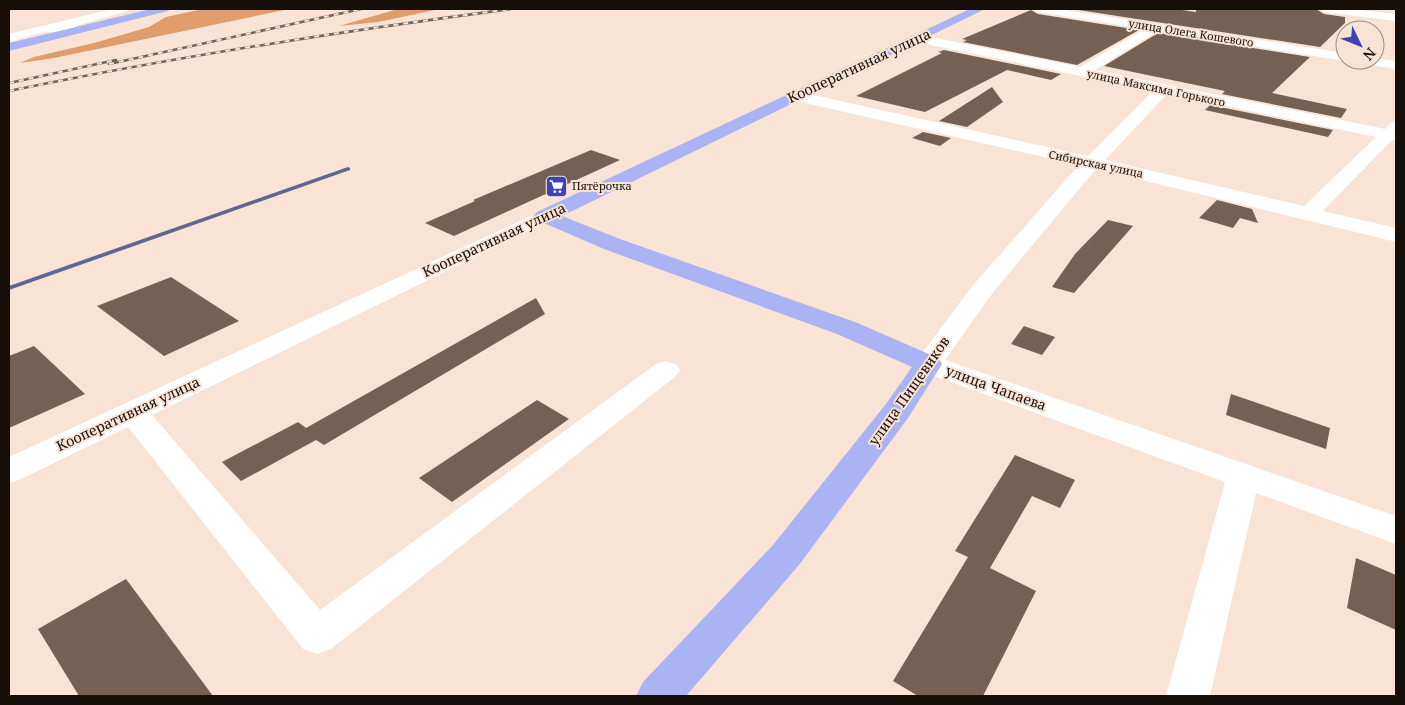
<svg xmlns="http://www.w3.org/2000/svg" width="1405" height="705" viewBox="0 0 1405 705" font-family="'Noto Serif',serif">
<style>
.forest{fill:#e09d6b}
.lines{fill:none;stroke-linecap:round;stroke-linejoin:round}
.stream{fill:#5f6694;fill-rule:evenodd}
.building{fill:#746154}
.minor{fill:#fff;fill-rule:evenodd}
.major{fill:#aab3f4;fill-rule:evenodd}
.rail-casing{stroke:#71645b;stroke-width:2.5}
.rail{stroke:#f8e3d4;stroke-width:2;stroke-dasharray:5;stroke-linecap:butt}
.labels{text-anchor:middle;stroke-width:4;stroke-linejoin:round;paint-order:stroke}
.far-street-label{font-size:11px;fill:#150e09;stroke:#f8e3d4}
.far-poi-label{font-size:11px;fill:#150e09;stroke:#f8e3d4;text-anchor:start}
.street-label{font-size:14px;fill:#150e09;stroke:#f8e3d4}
</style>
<rect width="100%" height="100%" fill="#f8e3d4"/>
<!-- forest -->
<path class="forest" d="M203 9H289L54 58 20 63 34 57 94 43 149 27 166 17Z
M398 9H440L378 22 339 26Z"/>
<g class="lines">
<!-- stream -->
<path class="stream" d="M348 167 350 168V170L9 290V286Z"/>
</g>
<!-- building -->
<path class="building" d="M1072 9H1175L1196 12V9H1316L1324 14 1345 17V23L1320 47Z
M1031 10 1038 14 1139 30 1077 65 963 42 967 40 962 39Z
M1158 33 1310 57 1272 93 1347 109 1341 118 1222 94 1225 91 1104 66Z
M944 50 1061 74 1051 80 1007 70 925 112 856 96 942 53 938 52Z
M992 87 1003 102 967 127 939 121Z
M1210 105 1333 130 1328 137 1205 110Z
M923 132 951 138 940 146 912 138Z
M591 150 620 160 454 236 425 223 475 201 473 200Z
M1217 200 1252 209 1258 223 1240 218 1233 228 1199 218Z
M1108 220 1133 226 1074 293 1052 287 1075 254Z
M171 277 239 321 164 356 97 306Z
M536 298 545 314 324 445 316 440 241 481 222 462 298 422 306 428Z
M1024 326 1055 337 1042 355 1011 344Z
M34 346 85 394 9 428V356Z
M1231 394 1330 428 1326 449 1226 415Z
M537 400 569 419 452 502 419 478Z
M1015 455 1075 480 1060 508 1032 496 990 568 1036 591 983 696H918L893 681 968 557 955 551Z
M1356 558 1396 575V630L1347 608Z
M126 579 213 696H79L38 629Z"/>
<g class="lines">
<!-- minor -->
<path class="minor" d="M112 9H130L128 11 75 26 83 27 85 30 83 33 44 32 9 42V34Z
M1032 9H1059L1345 53V60H1349L1345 61 1158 31 1095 70 1385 129 1390 123 1396 122V141L1392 140 1323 211 1396 228V242L1096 169 991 295 945 360 1396 516V544L1256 493 1210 696H1166L1225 482 918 370 914 364 973 285 1079 165 796 101 791 99 788 96 791 93 796 91 1088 156 1153 91 916 42 910 38 916 34 1080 67 1144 29 1038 12ZM1167 94 1376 137 1304 206 1105 160Z
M1318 9H1350L1396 14V21L1324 12Z
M1375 58 1396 61V69L1364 64 1357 60H1375Z
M544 210 551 212 555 216 551 220 152 415 320 610 656 364 666 361 676 364 680 370 676 376 331 649 317 654 303 649 128 427 21 479 9 483V457Z"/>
<!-- major -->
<path class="major" d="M151 9H170L168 11 9 51V43Z
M970 9H985L562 216 620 239 855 322 938 358 942 364 908 418 799 565 686 696H636L643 682 773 545 886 404 912 367 837 334 604 249 537 220 533 216 537 212Z"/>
<defs>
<path id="rail" d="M109 64 361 9
M9 83 116 60
M9 91C175 57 343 31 511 9"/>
</defs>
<!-- rail casing -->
<use href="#rail" class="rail-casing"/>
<!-- rail -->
<use href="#rail" class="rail"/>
</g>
<!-- icons -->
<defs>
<symbol id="supermarket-square" viewBox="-11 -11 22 22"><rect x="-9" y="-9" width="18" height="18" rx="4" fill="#3f42b6" stroke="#f8e3d4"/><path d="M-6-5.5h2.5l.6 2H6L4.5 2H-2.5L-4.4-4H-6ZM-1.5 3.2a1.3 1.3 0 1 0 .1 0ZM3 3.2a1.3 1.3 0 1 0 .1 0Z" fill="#fff"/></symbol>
</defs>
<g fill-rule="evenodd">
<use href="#supermarket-square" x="544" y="174" width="25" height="25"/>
</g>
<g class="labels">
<!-- far-street labels -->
<g class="far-street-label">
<text transform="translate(1191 33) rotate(9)" y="4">улица Олега Кошевого</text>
<text transform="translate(1156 88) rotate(12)" y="4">улица Максима Горького</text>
<text transform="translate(1096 164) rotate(12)" y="4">Сибирская улица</text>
</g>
<!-- far-poi labels -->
<g class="far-poi-label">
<text x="572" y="190">Пятёрочка</text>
</g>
<!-- street labels -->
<g class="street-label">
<text transform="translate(859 66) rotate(-25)" y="5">Кооперативная улица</text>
<text transform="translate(494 240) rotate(-25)" y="5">Кооперативная улица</text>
<text transform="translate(996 388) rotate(20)" y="5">улица Чапаева</text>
<text transform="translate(909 391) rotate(-55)" y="5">улица Пищевиков</text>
<text transform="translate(128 414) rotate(-25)" y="5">Кооперативная улица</text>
</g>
</g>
<!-- border -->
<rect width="1405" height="705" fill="none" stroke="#150e09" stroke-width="20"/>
<!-- north arrow -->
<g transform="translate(1360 45) rotate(133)"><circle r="24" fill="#f8e3d4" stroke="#9d8e83"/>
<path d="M0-4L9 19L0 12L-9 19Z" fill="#3f42b6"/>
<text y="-8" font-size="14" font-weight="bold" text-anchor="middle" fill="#150e09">N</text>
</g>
</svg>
